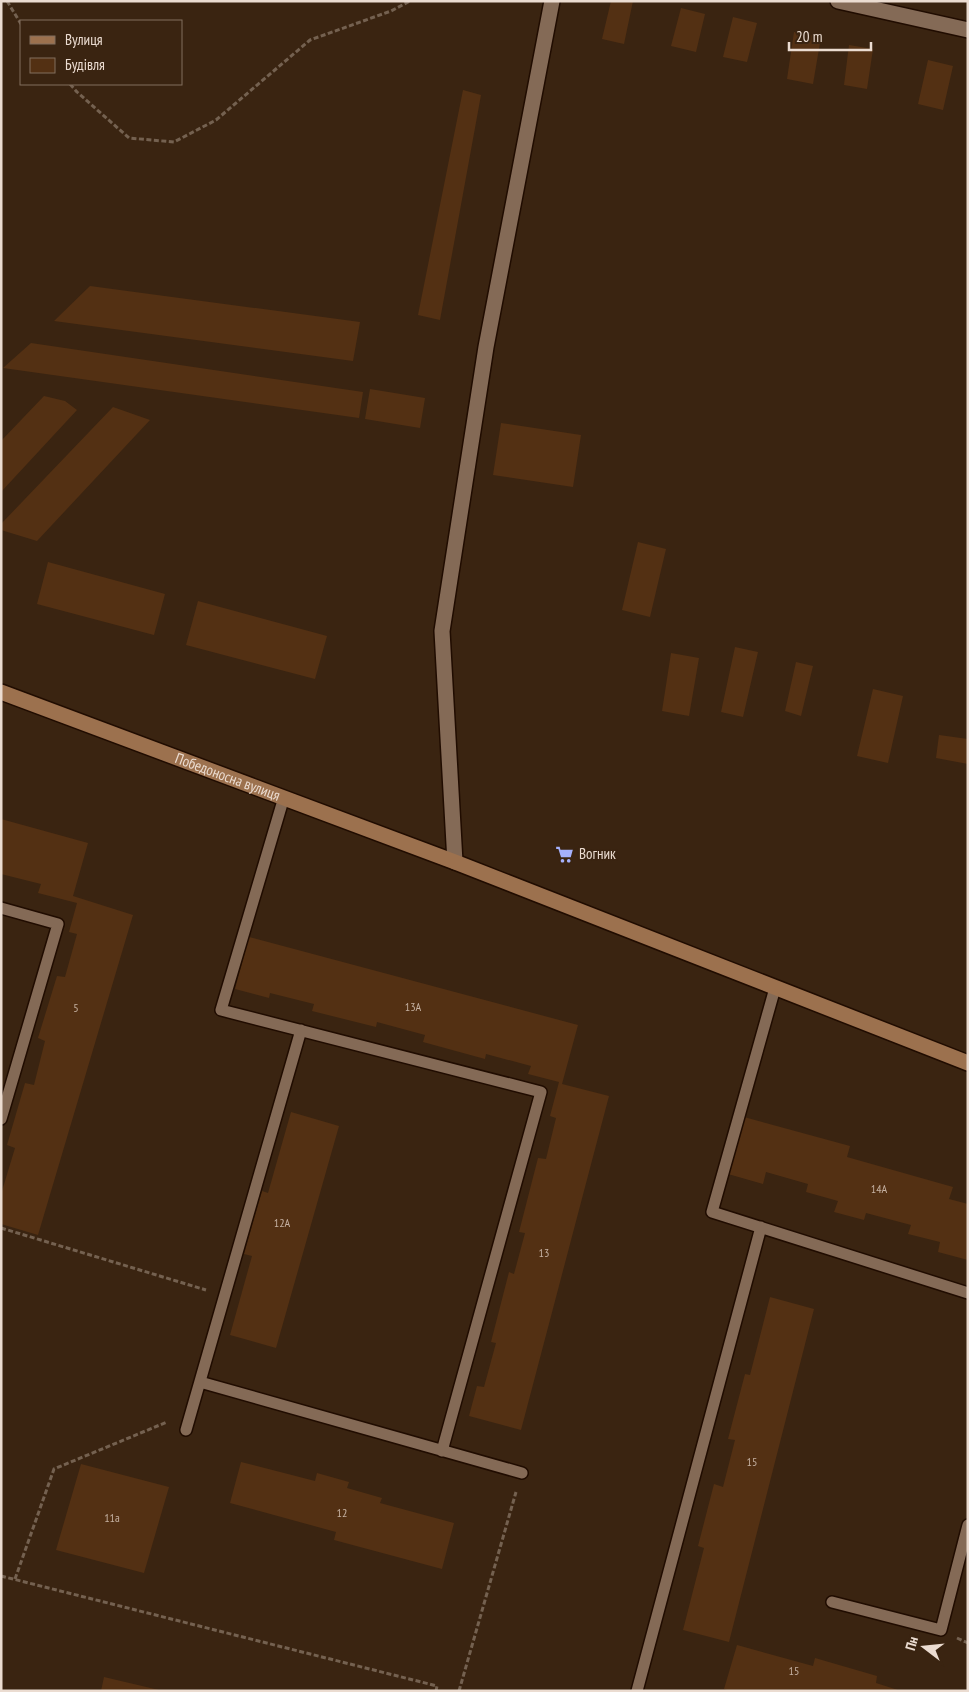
<svg xmlns="http://www.w3.org/2000/svg" width="969" height="1692" viewBox="0 0 969 1692" font-family="'PT Sans Narrow',sans-serif">
<style>
.building{fill:#533013}
.lines{fill:none;stroke-linecap:round;stroke-linejoin:round}
.lane-casing{stroke:#200c00;stroke-width:14}
.street-casing{stroke:#200c00;stroke-width:18}
.secondary-casing{stroke:#200c00;stroke-width:18}
.path{stroke:#746150;stroke-width:3;stroke-dasharray:5 2.5;stroke-linecap:butt}
.lane{stroke:#846a56;stroke-width:11}
.street{stroke:#846a56;stroke-width:15}
.secondary{stroke:#9c714e;stroke-width:15}
.labels{text-anchor:middle;stroke-width:4;stroke-linejoin:round;paint-order:stroke}
.number-label{font-size:12px;fill:#c5b1a2}
.street-label{font-size:15px;fill:#ebdcd1;stroke:#3a2411}
.poi-label{font-size:15px;fill:#ebdcd1;stroke:#3a2411;text-anchor:start}
</style>
<rect width="100%" height="100%" fill="#3a2411"/>
<!-- building -->
<path class="building" d="M611 1H633L624 44 602 39Z
M681 8 705 14 696 52 671 46Z
M733 17 757 23 747 62 723 57Z
M794 32 821 37 813 84 787 79Z
M849 45 873 49 867 89 844 85Z
M928 60 953 66 943 110 918 104Z
M463 90 481 95 440 320 418 315Z
M90 286 360 322 353 361 54 321Z
M31 343 363 392 359 418 3 368Z
M370 389 425 398 420 428 365 419Z
M44 396 65 401 77 410 1 492V441Z
M113 407 150 420 37 541 1 530V524Z
M501 423 581 435 573 487 493 475Z
M638 542 666 549 650 617 622 610Z
M48 562 165 594 154 635 37 604Z
M198 601 327 636 315 679 186 645Z
M735 647 758 652 743 717 721 712Z
M671 653 699 658 689 716 662 711Z
M796 662 813 666 801 716 785 711Z
M873 689 903 696 888 763 857 756Z
M939 735 968 739V764L936 758Z
M1 819 88 843 73 896 133 915 38 1235 1 1224V1191H2L15 1148 7 1145 25 1083 34 1085 45 1041 38 1038 57 976 65 977 77 934 69 932 77 903 38 893 41 884 1 874Z
M249 937 578 1025 562 1084 609 1096 521 1430 469 1416 477 1386 484 1387 496 1343 491 1342 509 1272 514 1274 525 1233 519 1232 538 1158 546 1159 556 1118 550 1116 559 1082 528 1074 531 1066 486 1054 485 1059 423 1042 425 1035 377 1022 376 1027 312 1011 314 1004 270 993 269 998 235 989Z
M291 1112 339 1126 276 1348 230 1335 252 1256 244 1254 262 1191 268 1193Z
M744 1117 850 1146 847 1157 953 1187 949 1199 968 1204V1260L938 1252 940 1242 908 1234 911 1225 866 1213 864 1220 834 1212 838 1201 806 1192 808 1184 766 1172 763 1184 728 1174Z
M770 1297 814 1309 729 1642 683 1630 704 1548 698 1546 714 1484 723 1487 735 1440 728 1439 745 1374 750 1375Z
M241 1462 315 1481 317 1473 349 1482 347 1488 382 1498 380 1503 454 1523 442 1569 334 1540 336 1532 230 1503Z
M81 1464 169 1487 144 1573 56 1550Z
M737 1645 813 1666 815 1658 877 1676 876 1683 901 1691H730L724 1689Z
M104 1677 159 1690V1691H101Z"/>
<g class="lines">
<defs>
<path id="lane" d="M284 797 221 1010 541 1092 442 1451
M1 908 58 924 1 1119
M775 988 712 1212 968 1293
M200 1382 522 1473
M186 1430 301 1030
M832 1602 941 1630 968 1525
M637 1691 761 1227"/>
<path id="street" d="M838 1 968 30
M455 862 442 631 486 347 552 1"/>
<g id="secondary">
<path id="s1" d="M1 692 455 862 968 1063"/>
</g>
</defs>
<!-- lane casing -->
<use href="#lane" class="lane-casing"/>
<!-- street casing -->
<use href="#street" class="street-casing"/>
<!-- secondary casing -->
<use href="#secondary" class="secondary-casing"/>
<!-- path -->
<path class="path" d="M7 1 21 24
M70 84 77 92 129 138 174 142 216 120 310 40 391 11 410 1
M1 1228 206 1290
M1 1576 437 1686 436 1691
M15 1579 54 1469 167 1422
M957 1638 968 1643
M459 1691 516 1492"/>
<!-- lane -->
<use href="#lane" class="lane"/>
<!-- street -->
<use href="#street" class="street"/>
<!-- secondary -->
<use href="#secondary" class="secondary"/>
</g>
<!-- icons -->
<defs>
<symbol id="supermarket-bare" viewBox="-9 -9 18 18"><path d="M-6-5.5h2.5l.6 2H6L4.5 2H-2.5L-4.4-4H-6ZM-1.5 3.2a1.3 1.3 0 1 0 .1 0ZM3 3.2a1.3 1.3 0 1 0 .1 0Z" fill="#a5b1fc" stroke="#3a2411" stroke-width="2.5" paint-order="stroke"/></symbol>
</defs>
<g fill-rule="evenodd">
<use href="#supermarket-bare" x="552" y="842" width="25" height="25"/>
</g>
<g class="labels">
<!-- number labels -->
<g class="number-label">
<text x="413" y="1011">13А</text>
<text x="76" y="1012">5</text>
<text x="879" y="1193">14А</text>
<text x="282" y="1227">12А</text>
<text x="544" y="1257">13</text>
<text x="752" y="1466">15</text>
<text x="342" y="1517">12</text>
<text x="112" y="1522">11а</text>
<text x="794" y="1675">15</text>
</g>
<!-- street labels -->
<g class="street-label">
<text dy="5" stroke="none"><textPath href="#s1" startOffset="242">Победоносна вулиця</textPath></text>
</g>
<!-- poi labels -->
<g class="poi-label">
<text x="579" y="859">Вогник</text>
</g>
</g>
<!-- border -->
<rect width="969" height="1692" fill="none" stroke="#ebdcd1" stroke-width="5"/>
<!-- legend -->
<rect x="20" y="20" width="162" height="65" fill="#3a2411" stroke="#816e5e"/>
<rect x="30" y="36" width="25" height="8" fill="#9c714e" stroke="#816e5e"/>
<text x="65" y="45" font-size="15" fill="#ebdcd1">Вулиця</text>
<rect x="30" y="58" width="25" height="15" fill="#533013" stroke="#816e5e"/>
<text x="65" y="70" font-size="15" fill="#ebdcd1">Будівля</text>
<!-- north arrow -->
<g transform="translate(924 1647) rotate(286)" stroke="#3a2411" stroke-width="4" paint-order="stroke">
<path d="M0-4L9 19L0 12L-9 19Z" fill="#ebdcd1"/>
<text y="-8" font-size="14" font-weight="bold" text-anchor="middle" fill="#ebdcd1">Пн</text>
</g>
<!-- scale -->
<path d="M789 42v8h82v-8" fill="none" stroke="#ebdcd1" stroke-width="2.5"/>
<text x="796" y="42" font-size="15" fill="#ebdcd1" stroke="#3a2411" stroke-width="4" paint-order="stroke">20 m</text>
</svg>
